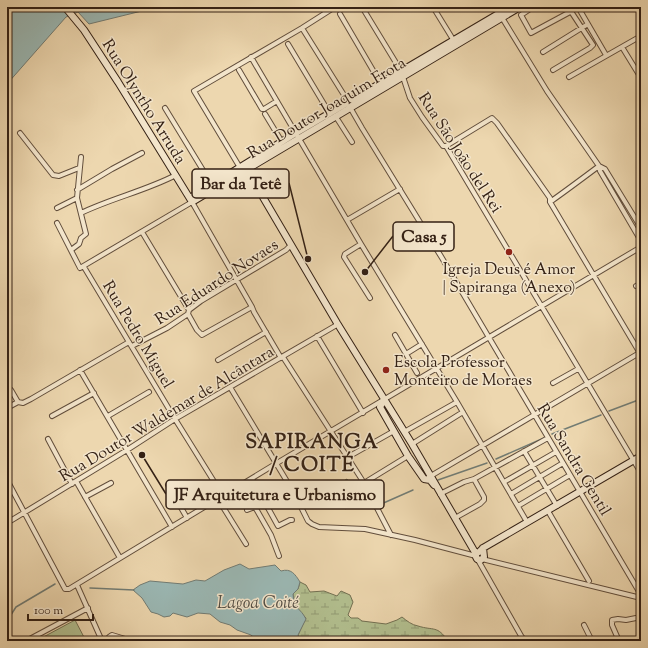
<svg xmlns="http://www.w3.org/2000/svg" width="648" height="648" viewBox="0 0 648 648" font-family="'Sorts Mill Goudy',serif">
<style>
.wetland{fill:url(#wetland-marsh);stroke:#737052}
.garden{fill:#b2bf8f;stroke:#737052}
.water{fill:#9bb8b4;stroke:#727c74}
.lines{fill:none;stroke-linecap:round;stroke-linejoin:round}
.stream{stroke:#727c74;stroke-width:1.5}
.street-casing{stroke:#624e3c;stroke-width:6}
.secondary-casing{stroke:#342115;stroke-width:8}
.street{stroke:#f3e5cb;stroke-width:4}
.secondary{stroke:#f3e5cb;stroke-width:6}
.poi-dot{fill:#8f2418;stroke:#f3e5cb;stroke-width:1.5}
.labels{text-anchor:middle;stroke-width:3;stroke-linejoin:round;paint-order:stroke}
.street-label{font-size:16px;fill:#342115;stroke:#f3e5cb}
.poi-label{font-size:16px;fill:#342115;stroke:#f3e5cb}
.water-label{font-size:17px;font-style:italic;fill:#534e45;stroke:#f3e5cb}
.district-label{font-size:20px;font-weight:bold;letter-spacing:1px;fill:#342115;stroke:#f3e5cb}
.leader{fill:none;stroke:#342115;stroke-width:1.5}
.callout-dot{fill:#342115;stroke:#f3e5cb;stroke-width:1.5}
.callout{fill:#f3e5cb;stroke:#342115;stroke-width:1.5}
.callout-label{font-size:17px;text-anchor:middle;font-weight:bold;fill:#342115}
</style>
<defs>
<pattern id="wetland-marsh" width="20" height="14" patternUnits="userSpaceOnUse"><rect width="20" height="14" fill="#b2bf8f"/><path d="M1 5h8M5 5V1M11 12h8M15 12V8" fill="none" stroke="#929b74"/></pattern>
</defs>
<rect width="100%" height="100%" fill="#edd7af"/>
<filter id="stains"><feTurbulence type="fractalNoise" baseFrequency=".005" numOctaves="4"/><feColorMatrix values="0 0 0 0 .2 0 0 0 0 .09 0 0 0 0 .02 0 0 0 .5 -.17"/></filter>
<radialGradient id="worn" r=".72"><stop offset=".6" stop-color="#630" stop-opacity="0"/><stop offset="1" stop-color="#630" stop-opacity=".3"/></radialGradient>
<!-- wetland -->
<path class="wetland" d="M300 582 306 585 310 592 324 591 337 596 341 591 350 595 353 602 348 615 351 618H358L362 621 386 624 397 620 402 617C407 621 412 625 418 626 434 631 437 625 448 641H300L298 635 306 618 295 607 293 594 298 589Z"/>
<!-- garden -->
<path class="garden" d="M347 479 360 500 345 509 332 488Z
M75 620 86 641H36Z"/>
<!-- water -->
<path class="water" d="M7 7H158L89 24 78 12 66 17 7 84Z
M240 564 249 569 275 565 281 571C291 568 295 574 300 582L298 589 293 594C294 610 300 607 306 619L298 635 300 641H258L251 635 237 630 230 625 220 622 210 614 198 613 187 617 173 613 170 616 164 617 158 614 151 612 142 598 133 590 140 585 150 581 183 584 196 580 205 581 224 570Z"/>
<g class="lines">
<!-- stream -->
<path class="stream" d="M609 411 641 399
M552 434 601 415
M496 459 544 438
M438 480 487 463
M379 505 413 490
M90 588 134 590
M7 621 16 607 55 584"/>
<defs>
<path id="street" d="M362 7 401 71 410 98 422 117 443 146H446L641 473
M433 7 454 41
M533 7 521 15 531 33 570 12 572 13 593 45 590 48 553 70
M578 7 606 55
M340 14 381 84
M501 16 547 91 599 166 600 171 641 241
M302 28 349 103 351 109 362 128 442 258 641 595
M288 44 330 114
M622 47 641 78
M543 52 588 24
M251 57 361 244 457 402 527 522
M239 70 262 109H264L277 101
M569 77 641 36
M165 108 212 185
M265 114 282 142
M336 117 352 142
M20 133 53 175 59 176 79 168
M446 146 492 118 497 123 550 198V202L641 355
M242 166H239L194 91 302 28 335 7
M599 166 605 169 641 228
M77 190 112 169 142 153
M550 202C567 190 583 178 599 166
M57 208 77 198
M81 213C112 198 145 191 176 175
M347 220 400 189
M57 223 80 268 192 202 252 307 254 312 281 358
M142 232 189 310
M361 244 345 254 344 257 370 298
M71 250 79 244 81 238 86 234 77 198 81 157
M84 267 175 419 223 496
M636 286 641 283
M188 314 197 330 202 335 252 307
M395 335 417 373
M317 336 363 413
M132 346 167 328 188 314 189 310 201 301 286 250 291 245
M406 354 422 344
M283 357 364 483 391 535
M218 360 266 332
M80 370 172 527
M553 383 578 369
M230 387 294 493 308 521 312 524 319 527 365 529 415 540 476 556
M11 390 18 402
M7 408 18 402 23 403 31 399 129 342
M52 416 94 393
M108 416 149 392
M404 432 457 402
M48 439 72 484
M412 444 463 412
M524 451 557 506
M348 457 394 431
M429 477 641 352
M252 479 278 526 290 520H292
M7 480 64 587 65 589H69L277 463 641 247
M76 481 120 558
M504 482 556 452
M364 483 408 456
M168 485 187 518
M440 494 464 482 474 479 548 438
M511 494 563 463
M85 497 111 483
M218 499 246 544
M518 506 570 475
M267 507 280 500
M247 510 255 507 271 535 279 556
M548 511 589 581
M455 518 480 504 484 500V497L474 479
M7 523 127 450 175 419 335 326 337 323
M482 559 641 598
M478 560 524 641
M77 585 102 641
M584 625 592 641
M26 641 88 608
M109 641V637L112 635 132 641
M214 641 216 640 221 641
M515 641 522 637
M619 641 612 625V620L618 619 626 620 641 617"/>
<path id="secondary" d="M65 7 84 30 118 82 192 202 520 7
M243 166 247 170 337 323 412 444 476 554
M190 198 296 133 510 7
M384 400 380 407 408 456 424 479 430 480 434 485
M479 552 483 548 641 456
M479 552 476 553V557L477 559 481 560 484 557 483 548"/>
</defs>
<!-- street casing -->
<use href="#street" class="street-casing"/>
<!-- secondary casing -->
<use href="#secondary" class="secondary-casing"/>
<!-- street -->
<use href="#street" class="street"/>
<!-- secondary -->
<use href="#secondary" class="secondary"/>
</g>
<!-- markers -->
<g class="poi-dot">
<circle cx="509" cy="252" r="4"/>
<circle cx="386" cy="370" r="4"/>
</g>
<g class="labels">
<!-- street labels -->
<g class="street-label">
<text transform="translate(145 101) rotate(58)" y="6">Rua Olyntho Arruda</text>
<text transform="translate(326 107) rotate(-31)" y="6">Rua Doutor Joaquim Frota</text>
<text transform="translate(461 152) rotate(57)" y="6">Rua São João del Rei</text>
<text transform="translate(216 281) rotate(-33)" y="6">Rua Eduardo Novaes</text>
<text transform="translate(139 334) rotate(59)" y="6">Rua Pedro Miguel</text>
<text transform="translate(166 413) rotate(-31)" y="6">Rua Doutor Waldemar de Alcântara</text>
<text transform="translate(575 459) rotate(59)" y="6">Rua Sandra Gentil</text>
</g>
<!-- poi labels -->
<g class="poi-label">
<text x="509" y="274">Igreja Deus é Amor<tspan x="509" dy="18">| Sapiranga (Anexo)</tspan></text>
<text x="394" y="367" text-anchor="start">Escola Professor<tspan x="394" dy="18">Monteiro de Moraes</tspan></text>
</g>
<!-- water labels -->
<g class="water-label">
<text x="258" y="608">Lagoa Coité</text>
</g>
<!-- district labels -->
<g class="district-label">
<text x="312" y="448">SAPIRANGA<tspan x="312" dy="23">/ COITÉ</tspan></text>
</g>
</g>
<!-- callouts -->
<path class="leader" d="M308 259L289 183M365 272L393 236M142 455L166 494"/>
<g class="callout-dot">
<circle cx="308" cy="259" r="4"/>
<circle cx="365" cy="272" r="4"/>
<circle cx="142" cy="455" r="4"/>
</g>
<g class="callout">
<rect x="192" y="169" width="97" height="29" rx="4"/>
<rect x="393" y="222" width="61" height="29" rx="4"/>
<rect x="166" y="480" width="218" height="29" rx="4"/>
</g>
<g class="callout-label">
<text x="241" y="189">Bar da Tetê</text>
<text x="424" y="242">Casa 5</text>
<text x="275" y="500">JF Arquitetura e Urbanismo</text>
</g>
<!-- margin -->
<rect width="648" height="648" fill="none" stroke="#edd7af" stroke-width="24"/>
<rect x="8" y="8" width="632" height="632" fill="none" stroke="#342115" stroke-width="2"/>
<rect x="12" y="12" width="624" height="624" fill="none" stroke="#342115"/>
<!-- scale -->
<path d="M28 614v6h65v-6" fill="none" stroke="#342115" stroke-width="2"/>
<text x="34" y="614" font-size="12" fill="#342115" stroke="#f3e5cb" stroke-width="3" paint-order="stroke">100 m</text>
<rect width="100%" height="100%" filter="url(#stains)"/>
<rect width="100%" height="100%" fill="url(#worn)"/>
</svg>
